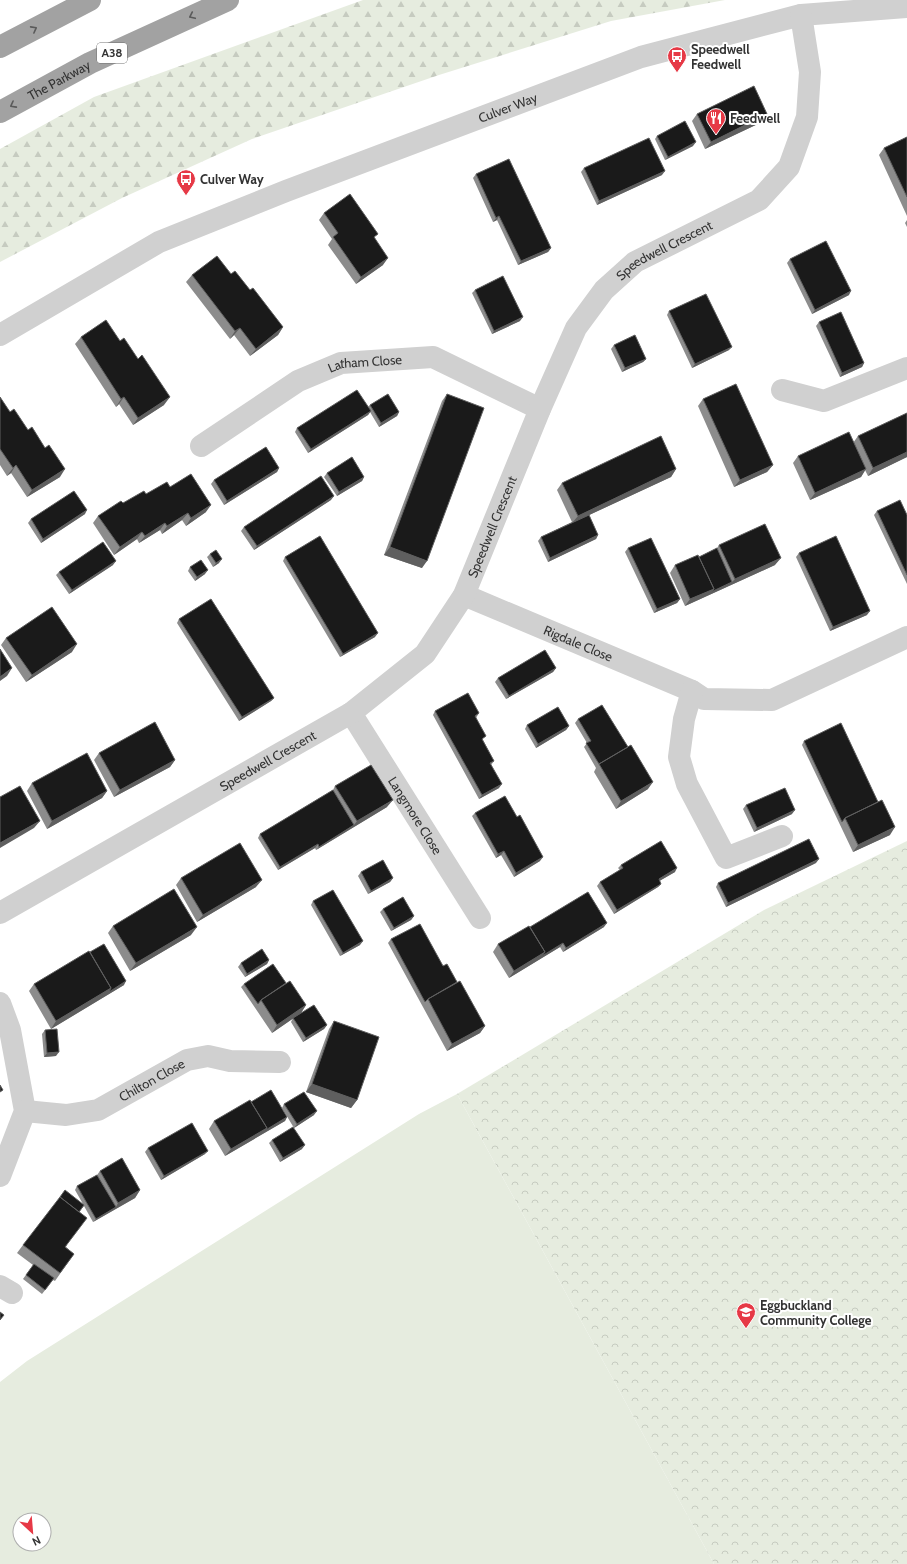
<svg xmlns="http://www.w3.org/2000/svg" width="907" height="1564" viewBox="0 0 907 1564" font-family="Cabin,sans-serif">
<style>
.green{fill:#e6ecdf;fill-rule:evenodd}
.forest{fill:url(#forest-firs)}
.park{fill:url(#park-crowns)}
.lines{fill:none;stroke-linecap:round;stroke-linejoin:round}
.minor{stroke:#d0d0d0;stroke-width:22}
.trunk{stroke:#a2a2a2;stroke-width:22}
.wall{fill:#8c8c8c}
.shaded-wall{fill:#5f5f5f}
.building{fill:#1a1a1a;stroke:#5f5f5f}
.oneway{stroke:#5a5a5a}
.labels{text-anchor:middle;stroke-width:4;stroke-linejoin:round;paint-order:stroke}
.shield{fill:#fff;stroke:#707070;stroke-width:1}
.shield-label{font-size:12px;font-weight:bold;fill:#333}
.poi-label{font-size:13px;font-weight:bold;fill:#333;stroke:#fff;text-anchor:start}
.street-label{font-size:13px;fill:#333;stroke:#fff}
</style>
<defs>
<pattern id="forest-firs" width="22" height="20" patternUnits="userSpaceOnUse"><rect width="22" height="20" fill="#e6ecdf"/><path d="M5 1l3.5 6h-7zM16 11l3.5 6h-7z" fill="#c6cbc0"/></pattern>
<pattern id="park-crowns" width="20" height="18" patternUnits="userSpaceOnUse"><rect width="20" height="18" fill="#e6ecdf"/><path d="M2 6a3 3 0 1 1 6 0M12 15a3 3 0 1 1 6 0" fill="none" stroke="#c6cbc0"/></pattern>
</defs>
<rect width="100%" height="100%" fill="#fff"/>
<!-- green -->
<path class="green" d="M457 1094 714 1564H0V1382L27 1361 419 1114ZM20 1520H44V1544H20Z"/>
<!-- forest -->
<path class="forest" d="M363 0H725L611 21 439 75 252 139 122 198 0 262V149L94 97Z"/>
<!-- park -->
<path class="park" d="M907 841V1564H714L457 1094 764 910Z"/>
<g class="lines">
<!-- minor -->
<g class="minor">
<path id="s1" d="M0 335 159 242 286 191 641 57 801 15 907 7"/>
<path d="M782 390 824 401 907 368"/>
<path id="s2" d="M201 446 298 381 341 363 433 357 540 409"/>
<path id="s3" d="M464 595 692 691 704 699 772 700 907 637"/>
<path d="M692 691 684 719 679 757 687 784 726 858 782 836"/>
<path id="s4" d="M351 713 480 918"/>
<path id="s5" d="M0 913 351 713 425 654 464 595 540 409 576 328 604 290 635 262 759 200 789 167 807 117 810 72 801 15"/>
<path d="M0 1003 10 1030 25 1111 0 1176"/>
<path id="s6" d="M25 1111 66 1115 98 1110 187 1060 208 1056 230 1061 280 1062"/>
<path d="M0 1286 12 1293"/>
</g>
<!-- trunk -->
<g class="trunk">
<path d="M0 47 90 0"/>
<path id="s7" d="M0 112 90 63 228 0"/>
</g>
</g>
<!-- wall -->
<path class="wall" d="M697 114 762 122 705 149 692 121Z
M657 136 693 146 665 160 655 139Z
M907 137V216L879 155 884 148Z
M584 168 662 175 597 205 581 172Z
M476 174 551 248 548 252 518 265 497 220 493 222 473 178Z
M324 213 375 238 383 265 356 284 328 245 332 239 319 220Z
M907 220V227L905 223Z
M790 259 849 295 812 314 787 263Z
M231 274 250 290 283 327 278 335 250 356 234 335 230 339 186 282 192 275Z
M475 290 520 321 492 334 472 293Z
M669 311 729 350 692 368 667 315Z
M819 322 864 363 862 367 840 377 816 326Z
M81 337 120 341 164 405 133 425 119 404 116 407 75 344Z
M614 345 646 359 643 362 622 372 611 349Z
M447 394 422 568 384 555 442 401Z
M0 397 10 412 60 477 27 497 11 473 7 476 0 465Z
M703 399 773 465 767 472 734 487 698 406Z
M370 405 399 412 397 416 379 427 370 412 368 415 308 453 295 432 297 428 368 407Z
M907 413V457L868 476 865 470 861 477 810 500 793 463 798 456 853 443 858 436Z
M279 468 277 472 224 505 211 484 214 480Z
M676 469 671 477 589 515 598 535 596 539 548 562 538 541 541 537 572 522 557 490 562 483Z
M327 473 364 477 362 481 337 496 324 477Z
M170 487 206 512 186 526 182 520 162 534 160 530 139 543 137 539 114 555 93 523 98 516 123 503 146 494Z
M331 500 254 550 241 531 244 527Z
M877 511 907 515V584L874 515Z
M85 514 41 543 28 523 31 519Z
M719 545 775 565 685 606 670 573 675 565 699 557 717 548Z
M628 548 680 599 677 603 654 613 625 552Z
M799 553 867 615 830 631 796 557Z
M210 554 219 563 213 567 207 557Z
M285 557 375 637 340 657 283 561Z
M113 565 69 594 56 575 59 572Z
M190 567 205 574 195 581 188 571Z
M179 619 274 698 271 701 239 721 177 623Z
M6 638 72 652 26 682 1 645Z
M556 668 553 672 506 699 495 682 498 678Z
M435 711 479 713 476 718 483 740 494 761 491 765 499 788 479 799 433 715Z
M578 719 648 789 616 809 594 772 596 768 584 747 587 743 575 723Z
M527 725 569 726 566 730 536 748 525 729Z
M804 741 890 835 853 852 802 745Z
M99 753 175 760 170 767 114 797 94 760Z
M32 783 107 791 102 798 47 829 27 791Z
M335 786 387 807 316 850 315 848 278 870 258 838 260 834 333 790Z
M746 805 792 814 754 832 743 809Z
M475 813 517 817 540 861 514 877 501 855 496 858 472 816Z
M816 863 726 907 716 887 718 883Z
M621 865 675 872 659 881 661 884 658 887 614 914 597 886 600 882 620 870 618 868Z
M361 872 393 878 390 882 368 894 358 876Z
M181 878 256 887 197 922 176 885Z
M313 901 360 945 340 956 311 905Z
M383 909 414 916 411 920 391 931 380 912Z
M113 926 191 935 130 971 108 933Z
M530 927H604L563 952 560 947 509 978 493 952 498 944Z
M391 939 443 966 457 982 485 1026 480 1033 447 1051 388 943Z
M90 952 124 985 51 1029 29 991 34 984Z
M269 960 267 964 245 977 238 967 241 963Z
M286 983 306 1005 301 1013 272 1033 241 987 244 984Z
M293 1018 327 1025 324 1029 303 1042 291 1022Z
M334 1021 357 1100 351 1108 306 1092 329 1029Z
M45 1030 56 1056 44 1057 42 1034Z
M251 1102 287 1117 285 1121 225 1156 209 1129 214 1121Z
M284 1104 314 1115 294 1128 282 1108Z
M272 1140 302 1149 280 1162 269 1143Z
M148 1148 205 1154 161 1180 145 1152Z
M100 1171 140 1190 135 1198 93 1222 84 1206 79 1212 66 1247 74 1254 55 1281 53 1280 42 1294 23 1279 33 1265 17 1253 23 1245 83 1204 75 1190 77 1186 97 1175Z"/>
<!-- shaded-wall -->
<path class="shaded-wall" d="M767 114 762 122 705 149 711 142Z
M696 142 693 146 665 160 668 157Z
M665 171 662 175 597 205 599 201Z
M499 216 497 220 493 222 496 218Z
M551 248 548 252 518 265 521 261Z
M388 258 383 265 356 284 361 277Z
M851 291 849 295 812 314 815 310Z
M523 317 520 321 492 334 494 331Z
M283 327 278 335 250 356 256 349Z
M240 328 234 335 230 339 235 331Z
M732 347 729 350 692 368 695 364Z
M646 359 643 362 622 372 625 368Z
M864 363 862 367 840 377 842 373Z
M124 397 119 404 116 407 121 399Z
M170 397 164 405 133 425 138 418Z
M371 411 368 415 308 453 311 449Z
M399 412 397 416 379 427 381 423Z
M907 452V457L868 476 873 468Z
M16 465 11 473 7 476 13 468Z
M773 465 767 472 734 487 740 480Z
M279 468 277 472 224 505 227 501Z
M65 469 60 477 27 497 32 490Z
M676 469 671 477 572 523 578 516Z
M866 469 861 477 810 500 815 493Z
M364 477 362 481 337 496 339 492Z
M334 496 331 500 254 550 257 546Z
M211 505 206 512 186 526 191 518Z
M87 510 85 514 41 543 43 539Z
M188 513 182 520 162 534 167 526Z
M165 523 160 530 139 543 145 536Z
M142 532 137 539 114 555 120 547Z
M598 535 596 539 548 562 550 558Z
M390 547 427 561 422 568 384 555Z
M781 558 775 565 685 606 690 599 714 589 732 582 735 579Z
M222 559 219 563 213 567 216 563Z
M116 561 113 565 69 594 72 590Z
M208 570 205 574 195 581 197 577Z
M680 599 677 603 654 613 657 609Z
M870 611 867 615 830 631 833 627Z
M378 633 375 637 340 657 343 654Z
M77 644 72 652 26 682 32 675Z
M12 668 7 676 0 681V677Z
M556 668 553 672 506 699 509 696Z
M274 698 271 701 239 721 242 717Z
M569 726 566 730 536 748 538 744Z
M175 760 170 767 114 797 120 790Z
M653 782 648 789 616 809 621 801Z
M502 784 499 788 479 799 482 795Z
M107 791 102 798 47 829 52 821Z
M393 800 387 807 316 850 319 847 354 825 357 821Z
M795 810 792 814 754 832 757 828Z
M40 821 34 828 0 848V843Z
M895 827 890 835 853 852 858 845Z
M318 844 315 848 278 870 280 867Z
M504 851 501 855 496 858 498 854Z
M543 857 540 861 514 877 516 873Z
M819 859 816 863 726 907 728 903Z
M677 868 675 872 656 883 659 879Z
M393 878 390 882 368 894 371 891Z
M262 880 256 887 197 922 203 915Z
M661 884 658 887 614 914 617 910Z
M414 916 411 920 391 931 394 928Z
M607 923 604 927 563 952 566 948Z
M197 927 191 935 130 971 136 963Z
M363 941 360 945 340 956 343 953Z
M563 943 560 947 509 978 514 971 545 952Z
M269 960 267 964 245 977 247 974Z
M126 981 124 985 51 1029 56 1021 111 988Z
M306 1005 301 1013 272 1033 277 1025Z
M327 1025 324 1029 303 1042 306 1038Z
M485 1026 480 1033 447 1051 452 1044Z
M59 1052 56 1056 44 1057 47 1053Z
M312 1084 357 1100 351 1108 306 1092Z
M317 1111 314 1115 294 1128 297 1124Z
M287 1117 285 1121 225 1156 231 1149 267 1128Z
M305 1145 302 1149 280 1162 283 1158Z
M208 1151 205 1154 161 1180 164 1176Z
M140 1190 135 1198 93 1222 96 1219 116 1207 118 1203Z"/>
<!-- building -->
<path class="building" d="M754 86 767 114 711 142 697 114Z
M685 121 696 142 668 157 657 136Z
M907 137V197L884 148Z
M649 138 665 171 599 201 584 168Z
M509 159 551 248 521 261 499 216 496 218 476 174Z
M350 194 378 234 374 237 388 258 361 277 333 237 338 233 324 213Z
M826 241 851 291 815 310 790 259Z
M217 256 231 274 235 271 250 290 253 288 283 327 256 349 240 328 235 331 192 275Z
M503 276 523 317 494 331 475 290Z
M706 294 732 347 695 364 669 311Z
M841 312 864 363 842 373 819 322Z
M106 320 120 341 124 338 138 359 142 355 170 397 138 418 124 397 121 399 81 337Z
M635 335 646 359 625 368 614 345Z
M736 384 773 465 740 480 703 399Z
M357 390 371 411 311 449 297 428Z
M388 394 399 412 381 423 370 405Z
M447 394 484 408 427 561 390 547Z
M0 397 10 412 14 409 28 430 32 427 45 448 49 445 65 469 32 490 16 465 13 468 0 449Z
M907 413V452L873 468 858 436Z
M849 432 866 469 815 493 798 456Z
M661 436 676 469 578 516 562 483Z
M266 447 279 468 227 501 214 480Z
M352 457 364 477 339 492 327 473Z
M191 474 211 505 191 518 188 513 167 526 165 523 145 536 142 532 120 547 98 516 121 501 123 503 144 491 146 494 167 482 170 487Z
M321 476 334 496 257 546 244 527Z
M74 491 87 510 43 539 31 519Z
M900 500 907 515V575L877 511Z
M589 515 598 535 550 558 541 537Z
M765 524 781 558 735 579 719 545Z
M320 536 378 633 343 654 285 557Z
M836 536 870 611 833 627 799 553Z
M651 538 680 599 657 609 628 548Z
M103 542 116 561 72 590 59 572Z
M717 548 732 582 711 592 714 589 699 557Z
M216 550 222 559 216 563 210 554Z
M698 555 714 589 690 599 675 565Z
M201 560 208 570 197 577 190 567Z
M211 599 274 698 242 717 179 619Z
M52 607 77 644 32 675 6 638Z
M0 649 12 668 0 677Z
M545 650 556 668 509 696 498 678Z
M468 693 479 713 475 716 486 736 482 739 494 761 490 763 502 784 482 795 435 711Z
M602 705 628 747 599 764 586 743 591 741 578 719Z
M558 707 569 726 538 744 527 725Z
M155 722 175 760 120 790 99 753Z
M841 723 878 802 845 818 842 822 804 741Z
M631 745 653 782 621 801 599 764Z
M87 753 107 791 52 821 32 783Z
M371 765 393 800 357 821 335 786Z
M20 786 40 821 0 843V797Z
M785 788 795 810 757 828 746 805Z
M333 790 354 825 319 847 318 844 280 867 260 834Z
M505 796 517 817 520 815 543 857 516 873 504 851 498 854 475 813Z
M882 800 895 827 858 845 845 818Z
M809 839 819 859 728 903 718 883Z
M661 841 677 868 659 879 661 884 617 910 600 882 623 868 621 865Z
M240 843 262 880 203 915 181 878Z
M383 860 393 878 371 891 361 872Z
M174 889 197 927 136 963 113 926Z
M333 890 363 941 343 953 313 901Z
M588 892 607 923 566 948 563 943 542 956 545 952 530 927Z
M403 897 414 916 394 928 383 909Z
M420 924 443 966 447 964 457 982 428 999 425 1002 391 939Z
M529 926 545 952 514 971 498 944Z
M104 944 126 981 109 992 111 988 90 952Z
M262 949 269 960 247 974 241 963Z
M89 951 111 988 56 1021 34 984Z
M273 964 286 983 261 1000 258 1004 244 984Z
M290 981 306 1005 277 1025 261 1000Z
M460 981 485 1026 452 1044 428 999Z
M314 1005 327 1025 306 1038 293 1018Z
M334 1021 379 1037 357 1100 312 1084Z
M57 1029 59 1052 47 1053 45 1030Z
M0 1085 3 1090 0 1092Z
M271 1090 287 1117 264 1131 267 1128 251 1102Z
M304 1092 317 1111 297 1124 284 1104Z
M250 1100 267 1128 231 1149 214 1121Z
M192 1123 208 1151 164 1176 148 1148Z
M293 1127 305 1145 283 1158 272 1140Z
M122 1158 140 1190 118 1203 100 1171Z
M97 1175 116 1207 96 1219 77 1186Z
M65 1190 84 1205 79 1212 60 1197Z
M60 1197 87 1218 65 1247 74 1254 60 1273 23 1245Z
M34 1264 54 1278 45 1290 26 1275Z
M0 1312 4 1315 0 1320Z"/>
<!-- one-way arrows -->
<defs><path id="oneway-chevron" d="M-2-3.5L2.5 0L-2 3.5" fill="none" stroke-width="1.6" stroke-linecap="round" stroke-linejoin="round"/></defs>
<g class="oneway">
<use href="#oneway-chevron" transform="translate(192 16) rotate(155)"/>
<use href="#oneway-chevron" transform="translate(34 29) rotate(-28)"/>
<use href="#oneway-chevron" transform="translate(13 105) rotate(152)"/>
</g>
<!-- icons -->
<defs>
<symbol id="bus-pin" viewBox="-11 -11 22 30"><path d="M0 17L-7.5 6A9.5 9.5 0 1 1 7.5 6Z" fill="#e63946" stroke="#fff"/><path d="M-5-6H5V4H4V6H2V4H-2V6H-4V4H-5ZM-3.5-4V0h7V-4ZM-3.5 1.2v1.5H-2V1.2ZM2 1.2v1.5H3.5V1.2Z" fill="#fff"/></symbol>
<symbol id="restaurant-pin" viewBox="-11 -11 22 30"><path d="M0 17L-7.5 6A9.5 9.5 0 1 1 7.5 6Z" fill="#e63946" stroke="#fff"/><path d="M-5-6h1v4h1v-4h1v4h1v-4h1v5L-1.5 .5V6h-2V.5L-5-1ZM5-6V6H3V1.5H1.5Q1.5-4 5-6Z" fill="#fff"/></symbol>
<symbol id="school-pin" viewBox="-11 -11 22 30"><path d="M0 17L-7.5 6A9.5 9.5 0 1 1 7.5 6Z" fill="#e63946" stroke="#fff"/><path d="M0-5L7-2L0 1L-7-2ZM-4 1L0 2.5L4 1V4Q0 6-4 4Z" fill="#fff"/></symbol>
</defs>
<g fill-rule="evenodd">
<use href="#bus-pin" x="666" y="45" width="22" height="30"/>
<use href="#restaurant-pin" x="705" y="107" width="22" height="30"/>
<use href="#bus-pin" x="175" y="168" width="22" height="30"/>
<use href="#school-pin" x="735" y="1301" width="22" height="30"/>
</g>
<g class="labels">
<!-- shield labels -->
<rect class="shield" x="97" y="43" width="30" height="20" rx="3"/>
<g class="shield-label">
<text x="112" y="57">A38</text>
</g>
<!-- poi labels -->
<g class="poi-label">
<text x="691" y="54">Speedwell<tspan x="691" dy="15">Feedwell</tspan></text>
<text x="730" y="123">Feedwell</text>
<text x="200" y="184">Culver Way</text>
<text x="760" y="1310">Eggbuckland<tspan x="760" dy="15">Community College</tspan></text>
</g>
<!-- street labels -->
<g class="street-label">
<text dy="5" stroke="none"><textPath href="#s7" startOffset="67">The Parkway</textPath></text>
<text dy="5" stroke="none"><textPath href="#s1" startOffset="558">Culver Way</textPath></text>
<text dy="5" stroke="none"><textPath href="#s5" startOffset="979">Speedwell Crescent</textPath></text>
<text dy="5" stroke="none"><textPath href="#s2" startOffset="187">Latham Close</textPath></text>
<text dy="5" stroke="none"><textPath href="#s5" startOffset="643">Speedwell Crescent</textPath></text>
<text dy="5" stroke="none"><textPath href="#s3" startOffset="124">Rigdale Close</textPath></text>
<text dy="5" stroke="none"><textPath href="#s5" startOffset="308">Speedwell Crescent</textPath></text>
<text dy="5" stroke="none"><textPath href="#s4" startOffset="121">Langmore Close</textPath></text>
<text dy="5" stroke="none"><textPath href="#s6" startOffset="135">Chilton Close</textPath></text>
</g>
</g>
<!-- north arrow -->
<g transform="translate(32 1532) rotate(154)"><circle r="19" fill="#ffffff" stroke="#adadad"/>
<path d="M0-3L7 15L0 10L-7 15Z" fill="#e63946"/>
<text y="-6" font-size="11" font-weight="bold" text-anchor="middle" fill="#333333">N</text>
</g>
</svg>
